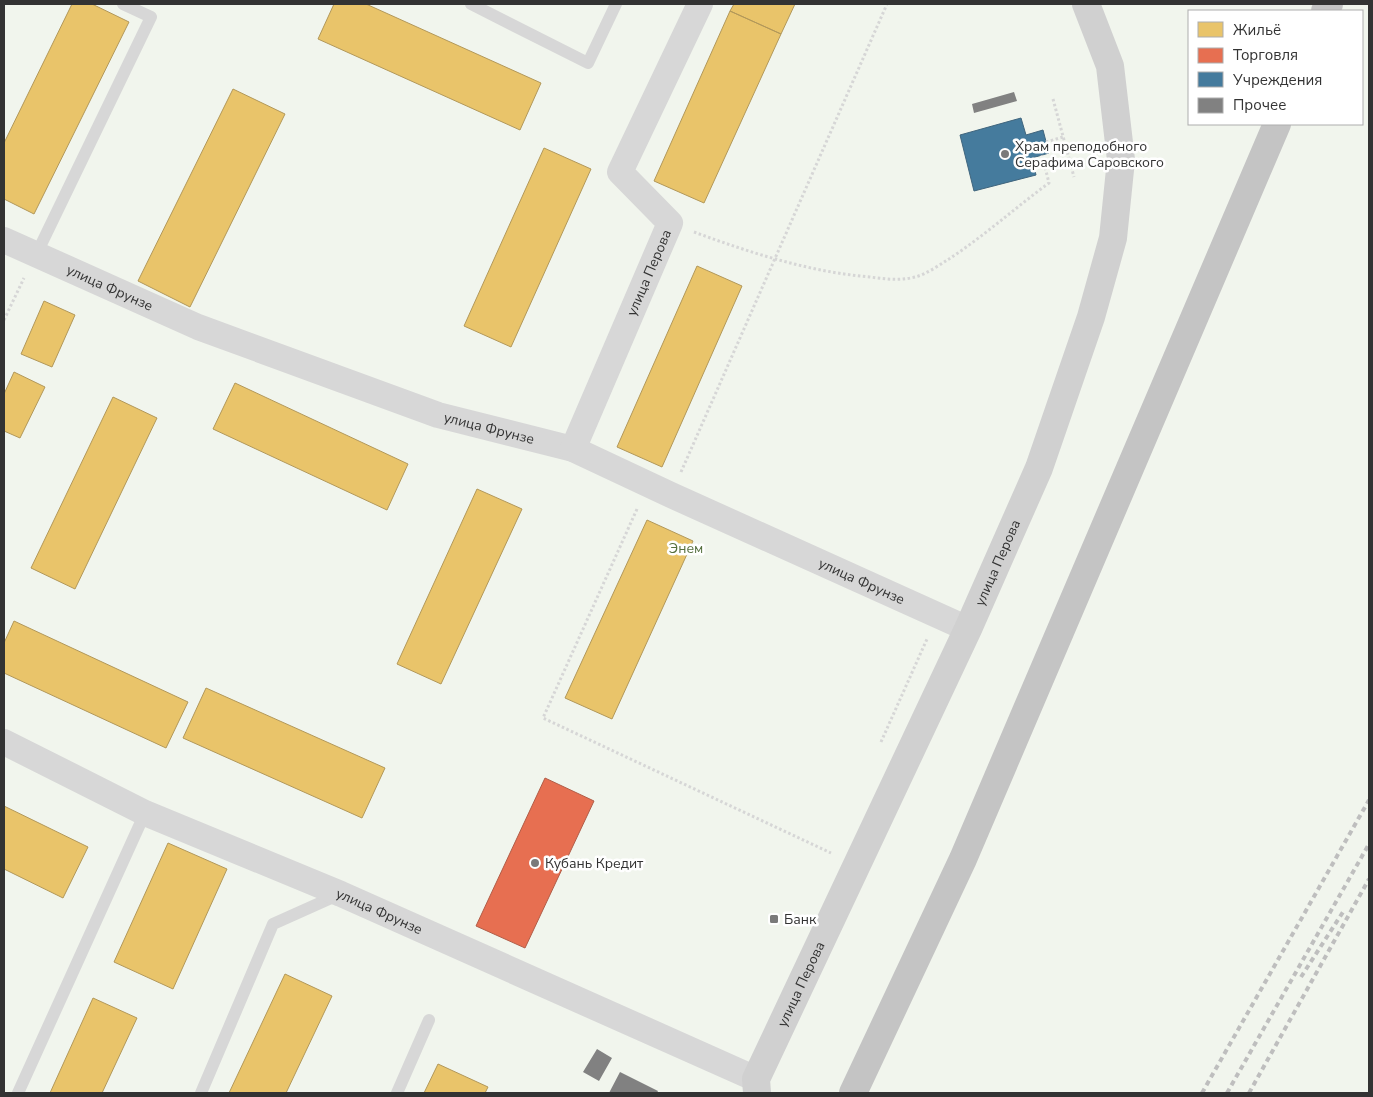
<svg xmlns="http://www.w3.org/2000/svg" width="1373" height="1097" viewBox="0 0 1373 1097" font-family="'Nunito Sans',sans-serif">
<style>
.green{fill:#f1f5ed;fill-rule:evenodd}
.homes{fill:#e9c46a;stroke:#b2985a}
.shops{fill:#e76f51;stroke:#b15d48}
.public{fill:#457b9d;stroke:#40657d}
.building{fill:#818181}
.lines{fill:none;stroke-linecap:round;stroke-linejoin:round}
.path{stroke:#d6d6d6;stroke-width:3;stroke-dasharray:2.5 2.5;stroke-linecap:butt}
.lane{stroke:#d7d7d7;stroke-width:12}
.street{stroke:#d7d7d7;stroke-width:26}
.secondary{stroke:#d0d0d0;stroke-width:28}
.highway{stroke:#c4c4c4;stroke-width:28}
.rail{stroke:#bebebe;stroke-width:4;stroke-dasharray:5 4;stroke-linecap:butt}
.poi-dot{fill:#7a7a7a;stroke:#fff;stroke-width:2}
.labels{text-anchor:middle;stroke-width:5;stroke-linejoin:round;paint-order:stroke}
.poi-label{font-size:14px;fill:#333;stroke:#fff;text-anchor:start}
.street-label{font-size:14px;fill:#333;stroke:#fff}
.park-label{font-size:14px;fill:#56703f;stroke:#fff}
</style>
<rect width="100%" height="100%" fill="#fff"/>
<!-- green -->
<path class="green" d="M4 4H1369V1093H4ZM1189 11H1362V124H1189Z"/>
<!-- homes -->
<path class="homes" d="M72 4H92L129 22 34 214 4 199V143Z
M334 4H366L541 83 520 130 318 39Z
M734 4H795L781 34 730 11Z
M730 11 781 34 704 203 654 181Z
M233 89 285 114 190 307 138 281Z
M544 148 591 169 511 347 464 326Z
M697 266 742 286 662 467 617 447Z
M44 301 75 315 52 367 21 354Z
M14 372 45 387 20 438 4 431V394Z
M235 383 408 464 387 510 213 429Z
M113 397 157 418 75 589 31 568Z
M477 489 522 509 441 684 397 664Z
M647 520 693 541 612 719 565 698Z
M14 621 188 702 166 748 4 673V643Z
M206 688 385 768 362 818 183 738Z
M4 806 88 847 63 898 4 869Z
M168 843 227 869 173 989 114 962Z
M285 974 332 996 286 1093H229Z
M93 998 137 1018 102 1093H50Z
M438 1064 488 1087 485 1093H424Z"/>
<!-- shops -->
<path class="shops" d="M545 778 594 801 525 948 476 926Z"/>
<!-- public -->
<path class="public" d="M1021 118 1026 135 1043 130 1049 153 1032 158 1036 175 974 191 960 135Z"/>
<!-- building -->
<path class="building" d="M1014 92 1017 101 974 113 972 104Z
M597 1049 612 1058 599 1081 583 1072Z
M620 1072 658 1091 657 1093H609Z"/>
<g class="lines">
<!-- path -->
<path class="path" d="M1053 99 1074 177
M1046 142 1063 137
M694 232C751 253 810 272 870 277 885 279 900 281 915 277 927 274 939 265 949 259 984 236 1015 208 1049 183L1042 155
M4 320 24 278
M681 472 887 4
M637 509 543 718 831 853
M881 742 927 639"/>
<!-- lane -->
<path class="lane" d="M471 4 588 63 616 4
M36 255 151 17 123 4
M18 1093 145 813
M201 1093 273 924 340 894
M397 1093 429 1020"/>
<!-- street -->
<g class="street">
<path id="s1" d="M4 240 198 327 438 415 573 449 671 495 968 629"/>
<path id="s2" d="M573 449 670 223 620 172 700 4"/>
<path id="s3" d="M4 742 145 813 341 894 756 1079"/>
</g>
<!-- secondary -->
<path class="secondary" id="s4" d="M757 1093 756 1079 968 629 1039 468 1091 317 1113 238 1121 160 1110 66 1086 4"/>
<!-- highway -->
<path class="highway" d="M1325 11 1329 4
M853 1093 963 859 1277 124"/>
<!-- rail -->
<path class="rail" d="M1301 977 1343 912
M1202 1093 1369 800
M1227 1093 1369 844
M1249 1093 1369 879"/>
</g>
<!-- markers -->
<g class="poi-dot">
<circle cx="1005" cy="154" r="5"/>
<circle cx="535" cy="863" r="5"/>
<rect x="769" y="914" width="10" height="10" rx="2.5"/>
</g>
<g class="labels">
<!-- poi labels -->
<g class="poi-label">
<text x="1015" y="151">Храм преподобного<tspan x="1015" dy="16">Серафима Саровского</tspan></text>
<text x="545" y="868">Кубань Кредит</text>
<text x="784" y="924">Банк</text>
</g>
<!-- street labels -->
<g class="street-label">
<text dy="5" stroke="none"><textPath href="#s2" startOffset="192">улица Перова</textPath></text>
<text dy="5" stroke="none"><textPath href="#s1" startOffset="116">улица Фрунзе</textPath></text>
<text dy="5" stroke="none"><textPath href="#s1" startOffset="521">улица Фрунзе</textPath></text>
<text dy="5" stroke="none"><textPath href="#s4" startOffset="584">улица Перова</textPath></text>
<text dy="5" stroke="none"><textPath href="#s1" startOffset="925">улица Фрунзе</textPath></text>
<text dy="5" stroke="none"><textPath href="#s3" startOffset="412">улица Фрунзе</textPath></text>
<text dy="5" stroke="none"><textPath href="#s4" startOffset="119">улица Перова</textPath></text>
</g>
<!-- park labels -->
<g class="park-label">
<text x="686" y="553">Энем</text>
</g>
</g>
<!-- border -->
<rect width="1373" height="1097" fill="none" stroke="#333333" stroke-width="10"/>
<!-- legend -->
<rect x="1188" y="10" width="175" height="115" fill="#ffffff" stroke="#adadad"/>
<rect x="1198" y="22" width="25" height="15" fill="#e9c46a" stroke="#adadad"/>
<text x="1233" y="35" font-size="15" fill="#333333">Жильё</text>
<rect x="1198" y="48" width="25" height="15" fill="#e76f51" stroke="#adadad"/>
<text x="1233" y="60" font-size="15" fill="#333333">Торговля</text>
<rect x="1198" y="72" width="25" height="15" fill="#457b9d" stroke="#adadad"/>
<text x="1233" y="85" font-size="15" fill="#333333">Учреждения</text>
<rect x="1198" y="98" width="25" height="15" fill="#818181" stroke="#adadad"/>
<text x="1233" y="110" font-size="15" fill="#333333">Прочее</text>
</svg>
